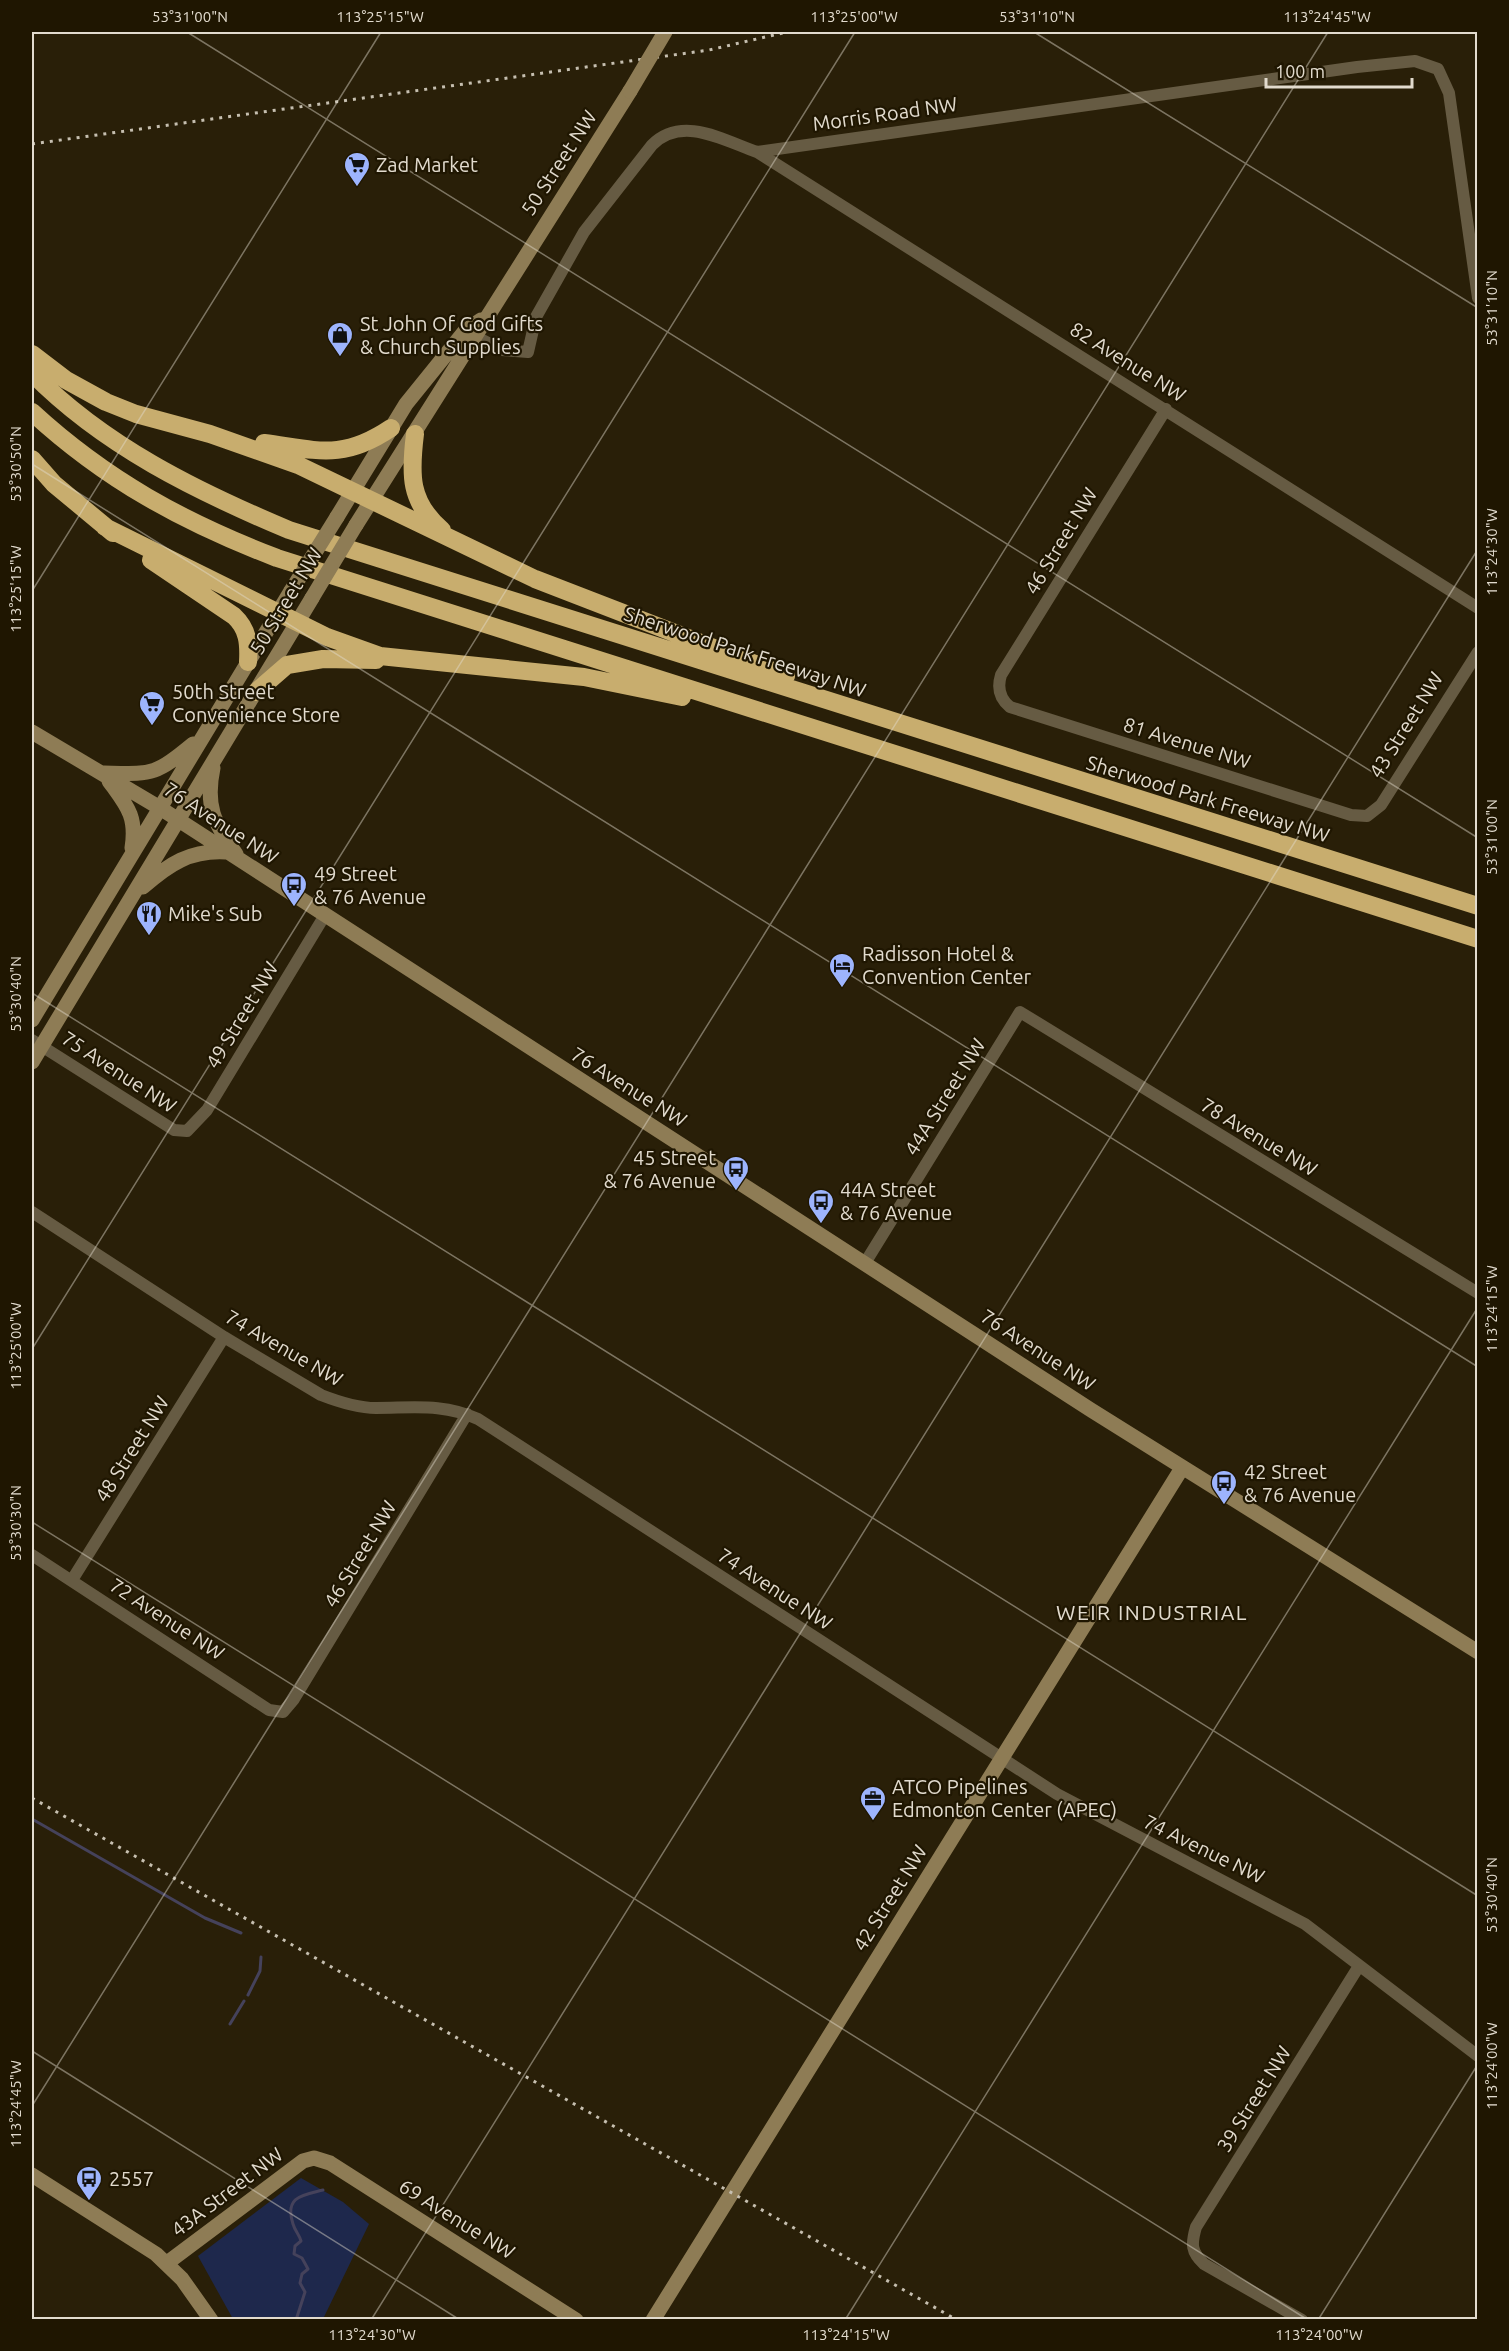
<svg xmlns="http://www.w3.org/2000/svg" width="1509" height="2351" viewBox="0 0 1509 2351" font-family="Ubuntu,sans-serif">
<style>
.green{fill:#1e284c}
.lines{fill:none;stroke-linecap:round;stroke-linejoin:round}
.stream{stroke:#45425b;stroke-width:3}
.street{stroke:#665b43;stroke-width:12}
.secondary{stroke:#8e7c55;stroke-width:15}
.highway{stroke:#c8ad6e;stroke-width:18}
.rail{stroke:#c6bfb0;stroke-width:3;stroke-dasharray:3 6;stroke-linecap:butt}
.secondary-bridge{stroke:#8e7c55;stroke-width:15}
.ticks{fill:none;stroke:#e2dbce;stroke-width:1.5;stroke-opacity:0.45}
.labels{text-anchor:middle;stroke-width:4.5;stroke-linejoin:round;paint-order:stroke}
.street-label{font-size:20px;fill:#e2dbce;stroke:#1f1601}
.poi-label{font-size:20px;fill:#e2dbce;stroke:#1f1601;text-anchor:start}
.neighbourhood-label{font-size:21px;letter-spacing:1.5px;fill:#e2dbce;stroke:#1f1601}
.neatline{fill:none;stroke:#e2dbce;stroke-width:2}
.ticks-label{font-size:15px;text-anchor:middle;fill:#e2dbce}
</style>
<rect width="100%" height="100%" fill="#291f08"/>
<!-- green -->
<path class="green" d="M301 2178 343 2202 369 2224 323 2319H233L198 2256Z"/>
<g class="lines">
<!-- stream -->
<path class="stream" d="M32 1819 205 1918 241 1933
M248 1995 260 1971 261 1957
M230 2024 244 2001
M296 2320 305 2292 300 2283 302 2274 308 2269 302 2258 294 2254 295 2246 301 2241C299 2234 295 2231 293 2224 284 2196 303 2195 323 2190"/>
<!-- street -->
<path class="street" d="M757 152 1478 608
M467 332 502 350 528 352 536 317 584 232 652 145C682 115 723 140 757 152L1357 67 1415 61 1438 69 1449 93 1478 298
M1166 409 1001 675C997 688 1000 699 1010 707L1351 815 1367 816 1381 805 1478 652
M32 1040 174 1130 187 1131 207 1110 325 915
M32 1212 224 1337 321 1395C339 1402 357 1408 376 1408 413 1408 443 1403 478 1419L1057 1794 1305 1924 1478 2056
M865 1263 1020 1012 1478 1293
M32 1555 269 1710 283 1712 294 1699 467 1414
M72 1580 224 1337
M1302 2320 1204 2264C1191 2252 1191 2244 1196 2227L1359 1966"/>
<!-- secondary -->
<path class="secondary" d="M337 517 406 404 465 331 481 320
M356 525 630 91
M32 732 160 808 1091 1410 1478 1652
M213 768C205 806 214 823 236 854
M104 773C153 774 154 776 193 744
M109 781C127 806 137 816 132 848
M143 887C169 864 190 850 226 852
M32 1020 291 591
M32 1062 312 598
M32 2175 156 2254 182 2279 211 2320
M167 2263 303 2161 314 2158 330 2163 576 2320
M653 2320 1182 1468"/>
<!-- highway -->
<path class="highway" d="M32 354 66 380 106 402 136 414 210 434 298 465 535 579 786 676
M32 373C104 446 196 491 289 530L1478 906
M32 412C106 480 183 522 277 558L1478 939
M415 434C410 474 409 502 442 530
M264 443C317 450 342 461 391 428
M32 459 54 484 113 533
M105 527 327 637 380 656 584 677 682 697
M151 560 234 616C248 629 249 643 248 662
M256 692 287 665 323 659 376 660"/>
<!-- rail -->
<path class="rail" d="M32 144 709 50 787 32
M32 1798 957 2320"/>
<!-- secondary-bridge -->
<path class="secondary-bridge" d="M630 91 665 32
M291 591 337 517
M312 598 356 525"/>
</g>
<!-- ticks -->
<path class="ticks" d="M187 32 1478 838M1034 32 1478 308M32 464 1478 1367M32 591 381 32M32 993 1478 1896M32 1349 855 32M32 1522 1308 2320M32 2051 460 2320M32 2106 1328 32M371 2320 1478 549M845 2320 1478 1307M1318 2320 1478 2064"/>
<!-- icons -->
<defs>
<symbol id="supermarket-pin" viewBox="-11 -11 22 30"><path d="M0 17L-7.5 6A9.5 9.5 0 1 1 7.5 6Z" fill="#9db4fd" stroke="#1f1601"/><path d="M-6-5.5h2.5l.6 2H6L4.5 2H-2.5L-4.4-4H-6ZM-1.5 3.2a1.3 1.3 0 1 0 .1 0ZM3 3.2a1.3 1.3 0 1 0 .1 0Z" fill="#111"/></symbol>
<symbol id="shop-pin" viewBox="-11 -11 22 30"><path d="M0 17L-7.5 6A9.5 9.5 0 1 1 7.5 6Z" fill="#9db4fd" stroke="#1f1601"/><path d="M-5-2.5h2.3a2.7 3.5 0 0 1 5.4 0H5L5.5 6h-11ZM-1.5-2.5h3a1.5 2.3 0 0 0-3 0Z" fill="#111"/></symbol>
<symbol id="bus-pin" viewBox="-11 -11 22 30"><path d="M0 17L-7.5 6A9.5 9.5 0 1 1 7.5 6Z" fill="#9db4fd" stroke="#1f1601"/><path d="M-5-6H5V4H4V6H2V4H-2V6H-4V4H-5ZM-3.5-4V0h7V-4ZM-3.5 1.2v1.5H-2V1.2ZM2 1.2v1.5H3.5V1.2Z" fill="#111"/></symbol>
<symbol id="restaurant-pin" viewBox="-11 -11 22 30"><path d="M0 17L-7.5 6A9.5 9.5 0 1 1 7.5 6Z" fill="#9db4fd" stroke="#1f1601"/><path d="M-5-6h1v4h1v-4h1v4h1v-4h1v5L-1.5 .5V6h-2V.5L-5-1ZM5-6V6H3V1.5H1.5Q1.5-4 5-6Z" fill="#111"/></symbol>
<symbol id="hotel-pin" viewBox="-11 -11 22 30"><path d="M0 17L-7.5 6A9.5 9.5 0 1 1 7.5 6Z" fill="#9db4fd" stroke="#1f1601"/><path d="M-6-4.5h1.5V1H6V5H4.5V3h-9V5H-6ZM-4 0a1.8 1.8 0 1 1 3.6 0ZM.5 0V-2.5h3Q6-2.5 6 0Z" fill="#111"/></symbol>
<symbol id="office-pin" viewBox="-11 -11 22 30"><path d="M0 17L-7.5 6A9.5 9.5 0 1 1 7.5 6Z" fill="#9db4fd" stroke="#1f1601"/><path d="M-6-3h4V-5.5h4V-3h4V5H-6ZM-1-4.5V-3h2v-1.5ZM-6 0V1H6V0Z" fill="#111"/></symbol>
</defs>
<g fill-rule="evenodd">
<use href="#supermarket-pin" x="342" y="150" width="30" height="40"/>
<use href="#shop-pin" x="325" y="320" width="30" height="40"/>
<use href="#supermarket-pin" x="137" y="689" width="30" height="40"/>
<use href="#bus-pin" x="279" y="870" width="30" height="40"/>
<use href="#restaurant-pin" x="134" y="899" width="30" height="40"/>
<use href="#hotel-pin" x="827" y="951" width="30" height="40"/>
<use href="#bus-pin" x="721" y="1154" width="30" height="40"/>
<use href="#bus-pin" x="806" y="1187" width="30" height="40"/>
<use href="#bus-pin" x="1209" y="1468" width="30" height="40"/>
<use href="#office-pin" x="858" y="1784" width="30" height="40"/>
<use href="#bus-pin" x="74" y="2164" width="30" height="40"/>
</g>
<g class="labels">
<!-- street labels -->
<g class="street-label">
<text transform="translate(885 114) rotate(-8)" y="7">Morris Road NW</text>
<text transform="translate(559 163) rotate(-57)" y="7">50 Street NW</text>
<text transform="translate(1128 362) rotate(32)" y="7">82 Avenue NW</text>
<text transform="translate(1061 541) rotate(-59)" y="7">46 Street NW</text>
<text transform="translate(286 601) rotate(-59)" y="7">50 Street NW</text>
<text transform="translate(745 652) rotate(18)" y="7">Sherwood Park Freeway NW</text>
<text transform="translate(1406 725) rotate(-58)" y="7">43 Street NW</text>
<text transform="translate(1187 743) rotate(17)" y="7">81 Avenue NW</text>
<text transform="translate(1208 799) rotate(17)" y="7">Sherwood Park Freeway NW</text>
<text transform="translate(221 823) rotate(33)" y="7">76 Avenue NW</text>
<text transform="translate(242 1015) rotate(-59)" y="7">49 Street NW</text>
<text transform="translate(119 1072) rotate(33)" y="7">75 Avenue NW</text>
<text transform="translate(629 1087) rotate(32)" y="7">76 Avenue NW</text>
<text transform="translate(945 1097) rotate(-58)" y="7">44A Street NW</text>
<text transform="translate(1259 1137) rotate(31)" y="7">78 Avenue NW</text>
<text transform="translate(284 1348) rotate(30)" y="7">74 Avenue NW</text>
<text transform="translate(1038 1350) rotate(33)" y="7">76 Avenue NW</text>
<text transform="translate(132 1449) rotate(-58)" y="7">48 Street NW</text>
<text transform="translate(360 1554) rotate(-59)" y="7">46 Street NW</text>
<text transform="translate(775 1589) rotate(33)" y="7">74 Avenue NW</text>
<text transform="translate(167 1619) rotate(33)" y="7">72 Avenue NW</text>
<text transform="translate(1204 1849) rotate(26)" y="7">74 Avenue NW</text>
<text transform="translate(890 1898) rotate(-58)" y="7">42 Street NW</text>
<text transform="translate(1254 2099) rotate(-58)" y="7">39 Street NW</text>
<text transform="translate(227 2192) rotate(-37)" y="7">43A Street NW</text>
<text transform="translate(457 2219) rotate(32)" y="7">69 Avenue NW</text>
</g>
<!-- poi labels -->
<g class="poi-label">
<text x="376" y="172">Zad Market</text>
<text x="360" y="331">St John Of God Gifts<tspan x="360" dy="23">&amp; Church Supplies</tspan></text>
<text x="172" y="699">50th Street<tspan x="172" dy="23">Convenience Store</tspan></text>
<text x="314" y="881">49 Street<tspan x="314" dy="23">&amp; 76 Avenue</tspan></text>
<text x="168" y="921">Mike's Sub</text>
<text x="862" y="961">Radisson Hotel &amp;<tspan x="862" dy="23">Convention Center</tspan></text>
<text x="716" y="1165" text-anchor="end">45 Street<tspan x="716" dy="23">&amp; 76 Avenue</tspan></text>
<text x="840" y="1197">44A Street<tspan x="840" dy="23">&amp; 76 Avenue</tspan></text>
<text x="1244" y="1479">42 Street<tspan x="1244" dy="23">&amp; 76 Avenue</tspan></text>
<text x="892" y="1794">ATCO Pipelines<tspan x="892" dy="23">Edmonton Center (APEC)</tspan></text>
<text x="109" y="2186">2557</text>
</g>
<!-- neighbourhood labels -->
<g class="neighbourhood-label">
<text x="1152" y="1620">WEIR INDUSTRIAL</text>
</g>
</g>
<!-- border -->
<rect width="1509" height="2351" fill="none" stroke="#1f1601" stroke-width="66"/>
<!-- scale -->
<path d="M1266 78v9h146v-9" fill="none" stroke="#e2dbce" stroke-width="3"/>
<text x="1275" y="78" font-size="18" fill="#e2dbce" stroke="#1f1601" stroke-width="4.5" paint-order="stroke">100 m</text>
<rect x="33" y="33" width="1443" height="2285" class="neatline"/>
<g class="ticks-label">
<text x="190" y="22">53°31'00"N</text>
<text x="380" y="22">113°25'15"W</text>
<text x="854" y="22">113°25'00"W</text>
<text x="1037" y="22">53°31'10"N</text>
<text x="1327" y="22">113°24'45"W</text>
<text transform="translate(1492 308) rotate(-90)" y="5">53°31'10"N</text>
<text transform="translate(16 464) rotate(-90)" y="5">53°30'50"N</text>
<text transform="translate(1492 552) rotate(-90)" y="5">113°24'30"W</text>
<text transform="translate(16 589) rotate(-90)" y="5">113°25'15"W</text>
<text transform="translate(1492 837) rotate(-90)" y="5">53°31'00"N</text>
<text transform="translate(16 994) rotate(-90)" y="5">53°30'40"N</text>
<text transform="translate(1492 1309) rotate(-90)" y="5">113°24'15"W</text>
<text transform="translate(16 1346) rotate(-90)" y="5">113°25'00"W</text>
<text transform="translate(16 1523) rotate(-90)" y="5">53°30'30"N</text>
<text transform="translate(1492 1895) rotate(-90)" y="5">53°30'40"N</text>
<text transform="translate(1492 2066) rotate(-90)" y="5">113°24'00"W</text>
<text transform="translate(16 2104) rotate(-90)" y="5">113°24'45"W</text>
<text x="372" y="2340">113°24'30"W</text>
<text x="846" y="2340">113°24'15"W</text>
<text x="1319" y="2340">113°24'00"W</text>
</g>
</svg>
